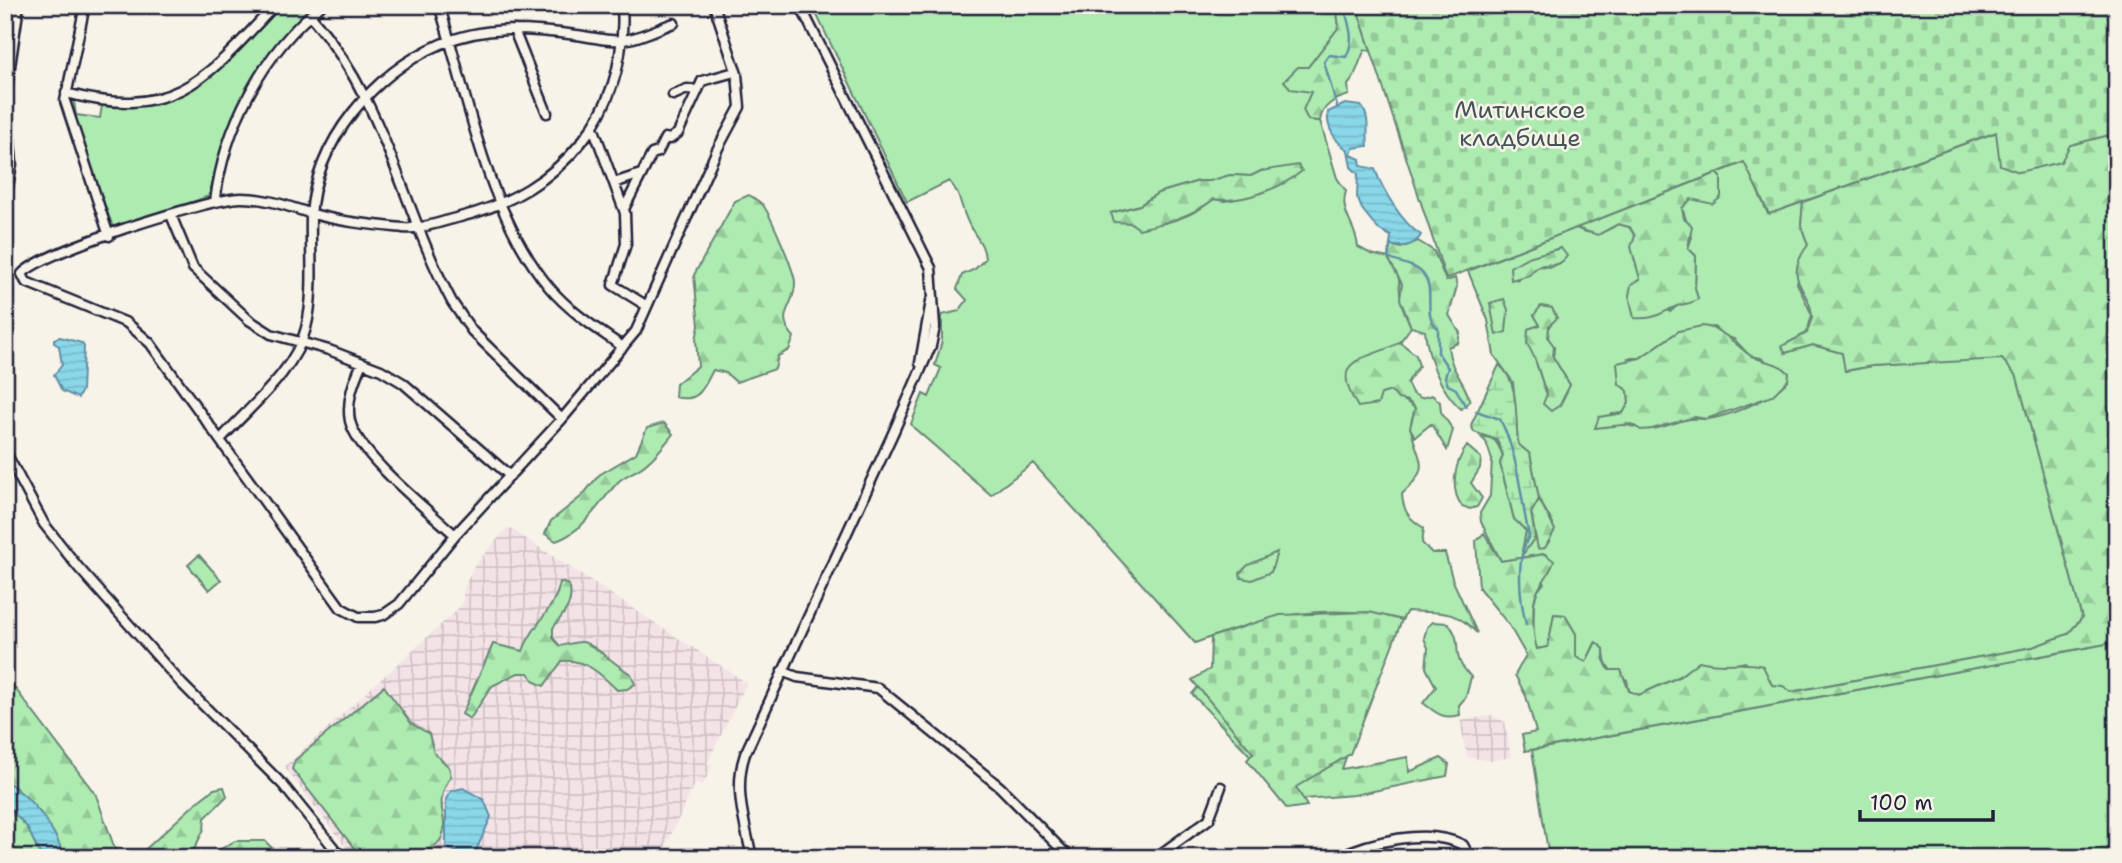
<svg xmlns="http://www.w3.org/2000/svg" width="2122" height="863" viewBox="0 0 2122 863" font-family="'Shantell Sans',sans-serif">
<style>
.industrial{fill:url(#industrial-grid)}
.green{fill:#adebb1;stroke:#688676;stroke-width:2;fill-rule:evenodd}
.forest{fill:url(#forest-firs);stroke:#688676;stroke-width:2}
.wetland{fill:url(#wetland-marsh);stroke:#688676;stroke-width:2}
.cemetery{fill:url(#cemetery-stones);stroke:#688676;stroke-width:2}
.water{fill:url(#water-rules);stroke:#608fa4;stroke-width:2}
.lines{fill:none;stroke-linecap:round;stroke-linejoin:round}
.stream{stroke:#608fa4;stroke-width:2.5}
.street-casing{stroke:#22223b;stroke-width:13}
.street{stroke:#f7f3e8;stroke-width:8}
.labels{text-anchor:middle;stroke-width:5;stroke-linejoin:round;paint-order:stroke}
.park-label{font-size:24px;fill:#455458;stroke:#f7f3e8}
</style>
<defs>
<pattern id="industrial-grid" width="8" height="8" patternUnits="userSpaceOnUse" patternTransform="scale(1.75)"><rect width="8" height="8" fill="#f3e3e6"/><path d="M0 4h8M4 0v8" fill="none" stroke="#d0c2c6"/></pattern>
<pattern id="forest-firs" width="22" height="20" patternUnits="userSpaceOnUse" patternTransform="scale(1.75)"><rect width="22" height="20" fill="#adebb1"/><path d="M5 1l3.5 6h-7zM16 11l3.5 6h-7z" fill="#95c999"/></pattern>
<pattern id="wetland-marsh" width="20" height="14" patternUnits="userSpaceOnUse" patternTransform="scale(1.75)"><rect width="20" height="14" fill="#adebb1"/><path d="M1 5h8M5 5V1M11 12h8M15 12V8" fill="none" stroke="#95c999"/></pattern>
<pattern id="cemetery-stones" width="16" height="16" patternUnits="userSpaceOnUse" patternTransform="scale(1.75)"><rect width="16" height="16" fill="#adebb1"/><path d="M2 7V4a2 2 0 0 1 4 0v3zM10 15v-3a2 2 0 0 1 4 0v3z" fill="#95c999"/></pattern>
<pattern id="water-rules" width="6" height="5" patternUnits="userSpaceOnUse" patternTransform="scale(1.75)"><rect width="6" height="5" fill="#8ad7ea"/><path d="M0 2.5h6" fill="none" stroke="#77b8ca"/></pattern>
</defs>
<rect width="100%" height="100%" fill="#f7f3e8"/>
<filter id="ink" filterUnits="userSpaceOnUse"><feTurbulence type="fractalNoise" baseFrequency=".0143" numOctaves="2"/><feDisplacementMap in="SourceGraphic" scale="14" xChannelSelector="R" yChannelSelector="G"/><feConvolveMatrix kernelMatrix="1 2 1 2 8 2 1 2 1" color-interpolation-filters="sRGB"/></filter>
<g filter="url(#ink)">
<!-- industrial -->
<path class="industrial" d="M508 527 747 683 707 763 712 766 703 785 696 782 660 858H354L284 767 456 611 462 604 464 588 474 566Z
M1492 715 1505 722 1511 757 1490 761 1467 757 1460 721Z"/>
<!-- green -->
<path class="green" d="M282 5H316C256 55 227 122 209 196L114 230 70 110V101H74L76 115 100 118 102 105C192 112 226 65 282 5Z
M812 5H1336L1339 27 1308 67 1312 92 1308 120 1320 121 1337 178 1346 191C1339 214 1356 224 1358 247L1371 254 1388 258C1404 280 1397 278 1401 300 1402 309 1408 319 1411 327 1405 335 1400 344 1391 348 1371 357 1342 358 1349 388L1381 394 1391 391 1415 408C1414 414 1409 425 1411 430 1419 463 1432 466 1402 494 1403 511 1409 519 1424 528L1422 543 1432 553H1445L1453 581 1477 633C1452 607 1440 614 1407 611L1402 620C1326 601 1266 616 1195 643L1033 463 991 495 914 428 911 424 923 394 929 397 941 368 935 365 942 341V315L959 311 967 300 957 289 962 275 975 269 985 259C984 241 973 236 967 220 960 205 961 194 949 181L907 202ZM1261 171 1245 197 1225 201 1214 199C1188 220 1140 238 1111 213L1140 205 1158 193 1199 181H1210L1230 175 1251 176Z
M1745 162 1768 214 1803 202 1801 225 1808 245 1797 283 1812 315 1807 333 1783 346 1785 353 1813 345 1842 353 1846 371 1872 366 2002 358 2017 376 2082 618 2068 634 2033 647 1790 692 1783 687 1772 685 1745 662 1721 667 1699 662 1678 677 1639 695 1629 691 1627 680C1611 672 1604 668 1604 649L1595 643 1586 662 1576 657V634L1564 615 1554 614 1548 647 1537 649 1533 638 1534 603 1537 592 1544 583 1545 554 1501 561 1481 522 1480 513 1490 496 1492 460 1486 442 1481 437C1495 436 1498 443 1503 456L1500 463 1514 519 1526 531 1524 552 1535 537 1537 543 1549 542 1553 524 1539 499 1530 454 1518 444 1513 382 1494 355 1488 320 1468 271 1576 228C1590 236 1605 233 1618 224L1629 227 1635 236C1626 265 1652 292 1670 312L1678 305 1698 299 1695 289 1696 256 1688 248 1692 237 1682 208 1691 199 1721 197V177L1717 173ZM1560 248 1563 262 1551 267 1538 266 1517 280 1516 264ZM1541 325 1549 326 1548 338 1554 347 1553 357 1570 385 1547 394C1538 373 1533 352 1528 329ZM1714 327 1723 335 1734 339 1750 356 1761 358 1788 380C1776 397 1726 418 1705 419 1697 419 1692 418 1684 420 1673 423 1663 428 1652 429 1640 431 1633 424 1620 425L1612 414 1623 413 1629 403 1628 391 1619 384 1628 358H1640L1679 331Z
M199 555 221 580 209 590 188 565Z
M1433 622 1448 623C1462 640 1454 648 1460 662 1462 667 1468 673 1471 677L1466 697 1459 705 1460 715C1442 720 1437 713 1423 703L1436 687 1426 668 1428 648 1424 638 1427 627Z
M2117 642V858H1549L1532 750Z"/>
<!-- forest -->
<path class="forest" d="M1336 5H1356L1371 51 1365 50C1358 62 1357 75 1348 85L1349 95C1335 99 1322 105 1320 121L1308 120 1303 110 1311 92 1291 89 1284 81 1298 67H1308L1339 27Z
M1997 132 2070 145 2117 133V642L1525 751 1522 735 1536 732 1526 696 1515 675 1526 655 1509 625 1479 588 1476 541 1484 533 1501 561 1545 554 1554 561C1550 574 1543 580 1537 592 1531 602 1533 637 1537 649L1548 647 1554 614 1565 615 1576 634V657L1586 662 1596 642 1604 649V660L1609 670H1621L1629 691 1639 695 1679 677 1699 661C1725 668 1738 660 1763 666L1772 685 1783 686 1791 692 2033 647 2068 634 2082 618 2017 377 2002 359 1872 366 1845 371 1842 353 1813 345 1785 353 1782 346 1807 333C1808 328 1811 322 1812 317 1812 290 1780 282 1808 245L1801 225 1803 202Z
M1298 165 1302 171C1282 188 1240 204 1214 199 1192 216 1166 223 1139 229L1131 223 1114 222 1111 213 1140 205 1158 193 1199 181H1210L1230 175 1251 176 1261 171Z
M1717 173 1721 177V197L1713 204 1691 199 1682 208 1684 219 1692 226 1688 248 1696 256 1695 288 1698 299C1690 305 1685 303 1677 306 1660 313 1655 320 1634 318L1629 295 1631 285 1640 279 1631 247 1635 236 1630 227 1618 224 1598 235 1576 228Z
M749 195C754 198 759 201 763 205 771 216 794 270 795 282 796 307 773 313 794 337L789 350 778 356 775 369 736 382 726 373 713 370C703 389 699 403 675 397L676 384 698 366 696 339 699 326 694 275 735 201Z
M1418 241 1434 251 1446 281 1455 278 1457 286 1449 315 1460 333 1458 343 1448 347C1451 373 1464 379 1470 401L1461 409C1440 390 1428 359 1425 331L1411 327 1400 299 1402 284 1388 258 1390 245 1401 248Z
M1561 248 1567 256C1559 268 1550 263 1538 266L1529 275 1511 280 1510 267 1528 257Z
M1504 299 1508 310 1506 332 1496 335 1490 303Z
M1541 306 1552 308 1557 318 1549 326 1548 338 1554 346 1553 357 1570 385 1560 405 1551 411 1543 404 1547 394C1539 377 1538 359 1527 344L1528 329 1540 325 1534 315Z
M1702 326C1722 328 1733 342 1748 354 1760 363 1777 360 1789 373L1788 380 1772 396 1706 419 1695 417 1652 429 1641 430 1631 424 1595 428 1599 417 1623 413 1629 403 1628 391 1619 384 1617 363 1640 358 1679 331Z
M1400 342 1416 355 1419 366 1407 383 1412 393 1421 398 1432 395 1440 402 1441 412 1453 430 1447 450 1431 424 1415 437 1410 428 1415 408 1408 401 1398 399 1391 391 1381 394 1378 404 1358 407C1325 354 1370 361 1400 342Z
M664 423 673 434C665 444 657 455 647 463 639 471 627 474 619 481 599 502 584 532 556 541L545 534 551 521 582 496 599 475 636 453 647 428Z
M1467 446 1481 458 1480 468 1471 483 1482 498 1477 507 1470 509 1462 506C1449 489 1455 462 1467 446Z
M1539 499 1555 530 1545 548 1538 549 1531 513Z
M1277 552 1271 572 1252 580 1241 578 1240 573 1248 565Z
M560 582 569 585C575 603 563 614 553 628V638L560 646C567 645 576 641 583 642 595 645 618 667 631 674L635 684 627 689 617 690C602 675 585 658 562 661L544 686 535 682 528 673H518L492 686 470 719 462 714 493 644 523 651C530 627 556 609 560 582Z
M1216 666 1372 680 1342 769 1408 757 1409 772 1441 758 1449 764 1447 776 1354 795 1292 800 1192 694Z
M5 675 96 795 118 858H64C55 826 32 799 5 780Z
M384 686 411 723 429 734 434 753 449 767 451 776C431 807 450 815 442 837 438 847 427 848 423 858H362L292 769 295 760Z
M224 787 227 796 205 818 204 829 190 858H136L197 802 214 789Z
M5 803 27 827 42 858H12L5 848Z
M235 841H265L282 858H205Z"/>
<!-- wetland -->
<path class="wetland" d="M1499 365C1520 381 1515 419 1518 444L1530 454 1539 499 1531 513 1535 537 1524 553 1522 551 1526 531 1514 519 1500 463 1503 455 1497 440 1474 432 1471 425Z"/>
<!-- cemetery -->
<path class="cemetery" d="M1356 5H2117V133L2070 145 2061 162 2019 172 2000 165 1996 132 1769 214 1744 162 1446 279Z
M1369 612 1402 620 1350 754 1296 787 1307 806 1287 809 1247 760 1253 753 1192 680 1210 669 1211 637 1280 615Z"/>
<!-- water -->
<path class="water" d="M1345 104 1361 106C1371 117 1366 132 1368 146L1353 148 1351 155 1360 159 1361 166 1375 169C1383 191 1402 223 1421 235 1415 246 1402 248 1390 245L1391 236 1378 229 1362 209 1357 197 1358 174 1351 167 1348 150C1335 142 1326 127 1328 112Z
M60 337 82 343 84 347 82 390 78 398 62 391 54 375 62 365 59 346 54 343V339Z
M5 780C32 799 55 826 64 858H42L27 827 5 803Z
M463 788 484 800 491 817 475 853 467 855 446 848V799L451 791Z"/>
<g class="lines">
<!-- stream -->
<path class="stream" d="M1337 106 1324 62 1329 55 1346 57C1356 39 1348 25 1344 5
M1391 244 1388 258C1397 263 1413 264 1420 271 1439 288 1420 314 1438 328V353L1448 368 1445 377 1448 385 1456 389 1466 407
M1476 411 1500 419C1519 457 1520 495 1529 536 1515 559 1520 600 1526 624"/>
<defs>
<path id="street" d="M85 5 65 101 109 236
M439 5C469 99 485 209 549 287 569 311 597 329 623 347
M622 5C629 113 561 192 460 217 443 221 420 230 403 228 374 225 341 222 313 214 289 207 268 198 241 198 210 198 40 252 22 274L26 282 127 323 150 343 341 608 358 617H375L383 615 399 604 455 535 562 419 636 331 717 150 740 107 737 74 714 5
M310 15C388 105 399 202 452 302L472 331 562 419
M514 30 547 113
M698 90 702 81 731 73
M66 93C174 122 207 78 275 5
M593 127 625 213 626 244 613 285 647 306
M614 183 641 174
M215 202C224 127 263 52 322 5
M5 204 12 164 6 94 19 5
M624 209 652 154 658 152 665 138 670 139 678 133 698 90 687 89 673 95
M171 215 193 268 249 320 271 334 329 350 381 370 403 383 510 476
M362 363C354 381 346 401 350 421 358 455 428 510 455 535
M920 363 931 301
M220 440C249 407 295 372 306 328 315 293 310 253 311 217 315 141 374 73 441 44 485 25 530 29 576 35 593 37 613 43 629 39 644 36 659 28 674 23
M5 451 44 524 78 567 181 683 283 785 342 858
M782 671 797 677 878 688 1000 787 1070 858
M752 858C745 823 733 789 745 754L894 431 931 346 935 327 931 268 800 5
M1155 858 1209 819 1221 787
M1335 858C1370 842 1427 827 1463 845L1470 858"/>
</defs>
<!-- street casing -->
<use href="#street" class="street-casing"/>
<!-- street -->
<use href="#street" class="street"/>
</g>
</g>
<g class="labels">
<!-- park labels -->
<g class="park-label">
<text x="1520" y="118">Митинское<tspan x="1520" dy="28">кладбище</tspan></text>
</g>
</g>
<!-- margin -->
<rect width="2122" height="863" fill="none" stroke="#f7f3e8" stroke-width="28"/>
<rect x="14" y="14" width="2094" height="835" fill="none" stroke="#22223b" stroke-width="2.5" filter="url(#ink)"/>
<!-- scale -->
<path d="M1860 810v10h133v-10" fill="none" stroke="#22223b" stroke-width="3.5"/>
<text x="1870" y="810" font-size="21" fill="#22223b" stroke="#f7f3e8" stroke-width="5" paint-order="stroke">100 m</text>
</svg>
